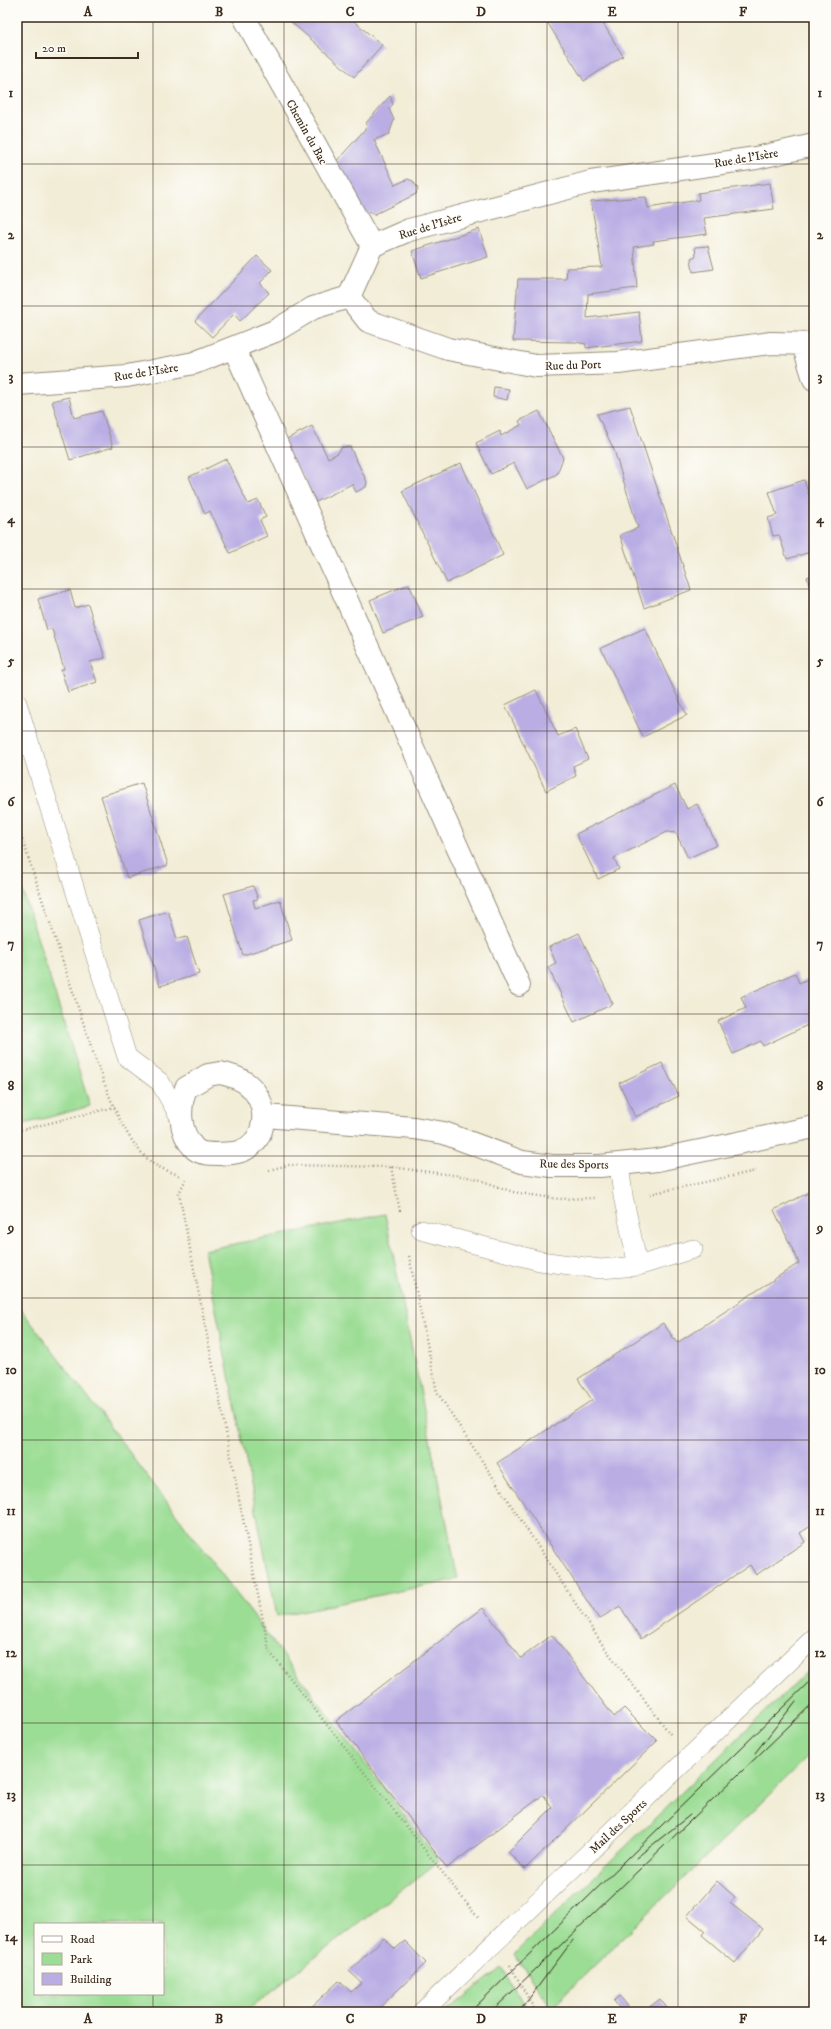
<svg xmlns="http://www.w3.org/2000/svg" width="831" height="2029" viewBox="0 0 831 2029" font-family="'IM FELL DW Pica',serif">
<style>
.green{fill:#9bdd94;stroke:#6b8459;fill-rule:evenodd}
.building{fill:#b9ade4}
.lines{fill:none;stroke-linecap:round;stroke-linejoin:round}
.service-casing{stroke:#968c7a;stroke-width:20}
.minor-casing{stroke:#968c7a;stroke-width:24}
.path{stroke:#968c7a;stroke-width:2.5;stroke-dasharray:1 3;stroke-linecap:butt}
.service{stroke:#fff;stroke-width:19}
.minor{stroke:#fff;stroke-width:22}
.tram{stroke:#3b2a1e;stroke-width:1}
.grid{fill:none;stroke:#3b2a1e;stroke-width:1;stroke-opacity:0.55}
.labels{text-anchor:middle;stroke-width:3;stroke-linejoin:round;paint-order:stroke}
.street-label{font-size:12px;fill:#3b2a1e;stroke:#fdfcf7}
.neatline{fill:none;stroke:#3b2a1e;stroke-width:1.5}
.grid-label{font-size:13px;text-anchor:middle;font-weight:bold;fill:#3b2a1e}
</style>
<rect width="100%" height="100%" fill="#fdfcf7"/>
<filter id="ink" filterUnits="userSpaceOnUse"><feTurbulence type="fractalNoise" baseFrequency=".025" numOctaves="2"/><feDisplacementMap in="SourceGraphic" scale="8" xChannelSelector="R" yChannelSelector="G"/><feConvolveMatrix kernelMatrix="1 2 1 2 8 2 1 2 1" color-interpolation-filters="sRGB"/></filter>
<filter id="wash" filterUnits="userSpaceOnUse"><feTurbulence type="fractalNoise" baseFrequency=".012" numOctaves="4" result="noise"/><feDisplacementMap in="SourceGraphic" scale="16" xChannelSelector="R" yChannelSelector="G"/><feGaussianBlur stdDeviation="0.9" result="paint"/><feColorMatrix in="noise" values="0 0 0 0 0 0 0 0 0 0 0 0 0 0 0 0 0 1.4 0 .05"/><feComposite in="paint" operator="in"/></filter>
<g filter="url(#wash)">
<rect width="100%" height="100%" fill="#f2edd7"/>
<!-- green -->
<path class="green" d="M17 873 90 1106 17 1126Z
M385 1214 458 1579 277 1616 204 1250Z
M17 1304 439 1861 245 2012H17ZM35 1924H163V1994H35Z
M814 1665V1751L551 2008 514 1954Z
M501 1968 529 2012H446Z"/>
<g id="blocks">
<!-- building -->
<path class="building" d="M294 17H349L382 45 354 77 290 21Z
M544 17H599L623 56 584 81Z
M390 96 393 104 389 109 394 120 389 134 374 140 395 185 408 179 413 181 418 189 416 194 373 215 370 211 363 219 335 163 367 127 366 123Z
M770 183 774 209 704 218 707 234 653 241 654 244 634 247 637 288 588 294 587 318 639 312 642 341 586 348V344L575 342 513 341 518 279H566L567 268 602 267 591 201 646 197 648 208 699 200 698 193Z
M479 229 488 257 421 278 412 251Z
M708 246 714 269 693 272 691 258 696 256 695 247Z
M257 256 272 270 260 283 269 293 240 321 234 314 212 337 195 321Z
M494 387 509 389 507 400 493 397Z
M69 397 74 418 102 411 113 447 70 460 52 401Z
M630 406 691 590 644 608 620 535 638 528 614 450 597 414Z
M539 411 563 458 557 474 527 489 514 463 491 474 476 443 500 431 501 436 521 425 519 421Z
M312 426 328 458 338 453 342 447H350L367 482 366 487 356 492 352 484 316 502 301 472 277 444Z
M226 459 248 504 258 500 266 517 260 520 267 536 230 553 210 511 205 514 189 477Z
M461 463 503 555 447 583 402 491Z
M804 480 814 510V551L787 559 779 535 773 536 768 518 777 515 769 492Z
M814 575V599L807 577Z
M409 584 423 617 383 633 370 600Z
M70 590 75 608 88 604 105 658 90 662 97 682 68 692 61 670 64 669 52 629 47 630 38 599Z
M645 628 677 696 687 715 643 737 601 648Z
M536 690 558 736 575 729 588 759 573 766 576 776 546 791 505 705Z
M142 783 168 865 127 878 101 796Z
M675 785 687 809 697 804 717 845 688 858 676 833 667 832 614 858 619 869 598 879 576 834Z
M253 886 258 899 253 900 255 908 280 900 292 940 243 955 224 894Z
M168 911 177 939 187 937 199 974 160 986 139 920Z
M579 933 613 1004 574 1022 548 967 556 963 549 947Z
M795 973 799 983 814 976V1022L763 1046 761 1041 733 1054 718 1021 746 1008 741 997Z
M662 1063 679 1096 635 1117 619 1083Z
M814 1190V1524L800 1533 805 1542 756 1575 750 1565 641 1639 620 1606 599 1619 497 1463 592 1400 578 1379 663 1323 677 1343 799 1263 774 1210Z
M483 1608 521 1658 552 1635 614 1717 624 1708 657 1741 525 1869 508 1852 552 1808 543 1795 447 1868 336 1721Z
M717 1881 735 1897 730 1903 763 1929 735 1963 702 1935 705 1931 687 1916Z
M384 1938 395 1949 405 1941 426 1963 375 2012H306L339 1981 351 1992 362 1983 349 1971Z
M620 1996 629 2008 625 2012H622L614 2001Z
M660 1999 670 2012H643Z"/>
</g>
</g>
<g filter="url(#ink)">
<use href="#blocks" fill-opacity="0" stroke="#968c7a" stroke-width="1"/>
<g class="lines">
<defs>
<path id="service" d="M17 703 127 1057 160 1082 181 1119
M421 1230 540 1261 600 1269 638 1266 623 1196 619 1164
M638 1266 693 1249
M422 2012 814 1638"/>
<path id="minor" d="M244 17 372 246
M349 297 368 321 448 349 536 366 618 363 771 343 814 344
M803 344 814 379
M234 348 519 985
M17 384 127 376 194 363 275 331 313 308 349 297 372 246 409 230 591 182 756 158 814 145
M220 1073C239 1077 252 1083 260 1101 268 1120 261 1144 241 1151 234 1154 226 1153 219 1154 212 1154 199 1154 194 1148 178 1131 179 1107 186 1088L208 1075Z
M265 1116 414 1128 444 1133 522 1162 552 1166H600L657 1160 814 1127"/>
</defs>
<!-- service casing -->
<use href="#service" class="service-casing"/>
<!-- minor casing -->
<use href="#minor" class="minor-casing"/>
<!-- path -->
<path class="path" d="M17 824 96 1061C108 1093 125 1144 154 1164 161 1169 172 1172 180 1176
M17 1131 115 1107
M391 1167 400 1211
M269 1170 288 1165 391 1167 475 1178 513 1192 559 1199 595 1198
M186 1179 179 1193 269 1651 479 1919
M650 1194 756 1171
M409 1256 437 1392 604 1647 671 1735
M510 1965 536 2012"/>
<!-- service -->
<use href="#service" class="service"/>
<!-- minor -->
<use href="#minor" class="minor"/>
<!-- tram -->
<path class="tram" d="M755 1753 796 1701
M636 1858 690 1815
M470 2012 814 1677
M491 2012 814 1702
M519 2012 573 1940"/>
</g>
</g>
<!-- grid -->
<path class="grid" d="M153 17V1924M284 17V2012M416 17V2012M547 17V2012M678 17V2012M17 164H814M17 306H814M17 447H814M17 589H814M17 731H814M17 873H814M17 1014H814M17 1156H814M17 1298H814M17 1440H814M17 1582H814M17 1723H814M17 1865H814M153 1994V2012"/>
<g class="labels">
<!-- street labels -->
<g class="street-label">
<text transform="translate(307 132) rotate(61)" y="4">Chemin du Bac</text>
<text transform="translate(746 158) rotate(-10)" y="4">Rue de l'Isère</text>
<text transform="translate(430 226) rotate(-17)" y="4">Rue de l'Isère</text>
<text transform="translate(573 365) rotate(-2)" y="4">Rue du Port</text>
<text transform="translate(146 372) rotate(-9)" y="4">Rue de l'Isère</text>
<text transform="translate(574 1164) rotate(1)" y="4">Rue des Sports</text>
<text transform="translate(618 1826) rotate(-43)" y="4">Mail des Sports</text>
</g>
</g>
<!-- margin -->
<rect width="831" height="2029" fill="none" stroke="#fdfcf7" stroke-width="44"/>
<!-- legend -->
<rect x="34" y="1923" width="130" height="72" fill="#fdfcf7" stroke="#afa8a0"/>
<rect x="42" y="1936" width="20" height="6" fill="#ffffff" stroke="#afa8a0"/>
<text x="70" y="1943" font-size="12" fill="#3b2a1e">Road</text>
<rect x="42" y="1953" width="20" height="12" fill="#9bdd94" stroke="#afa8a0"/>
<text x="70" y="1963" font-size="12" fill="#3b2a1e">Park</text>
<rect x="42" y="1973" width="20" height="12" fill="#b9ade4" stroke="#afa8a0"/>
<text x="70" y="1983" font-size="12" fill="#3b2a1e">Building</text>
<!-- scale -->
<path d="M36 52v6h102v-6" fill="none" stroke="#3b2a1e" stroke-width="2"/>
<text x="42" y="52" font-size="12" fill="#3b2a1e" stroke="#fdfcf7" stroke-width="3" paint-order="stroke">20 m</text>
<rect x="22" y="22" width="787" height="1985" class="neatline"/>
<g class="grid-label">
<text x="88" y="16">A</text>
<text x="219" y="16">B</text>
<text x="350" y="16">C</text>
<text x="481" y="16">D</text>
<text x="612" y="16">E</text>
<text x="743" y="16">F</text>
<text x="11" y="97">1</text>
<text x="820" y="97">1</text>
<text x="11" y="239">2</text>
<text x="820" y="239">2</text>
<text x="11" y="381">3</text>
<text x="820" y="381">3</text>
<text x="11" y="523">4</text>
<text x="820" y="523">4</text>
<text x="11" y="665">5</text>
<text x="820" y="665">5</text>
<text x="11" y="806">6</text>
<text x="820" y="806">6</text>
<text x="11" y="948">7</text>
<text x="820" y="948">7</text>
<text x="11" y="1090">8</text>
<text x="820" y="1090">8</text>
<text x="11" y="1232">9</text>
<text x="820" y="1232">9</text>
<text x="11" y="1374">10</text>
<text x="820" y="1374">10</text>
<text x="11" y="1515">11</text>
<text x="820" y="1515">11</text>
<text x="11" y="1657">12</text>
<text x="820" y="1657">12</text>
<text x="11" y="1799">13</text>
<text x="820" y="1799">13</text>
<text x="11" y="1941">14</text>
<text x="820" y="1941">14</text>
<text x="88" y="2023">A</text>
<text x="219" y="2023">B</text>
<text x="350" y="2023">C</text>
<text x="481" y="2023">D</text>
<text x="612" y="2023">E</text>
<text x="743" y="2023">F</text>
</g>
</svg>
